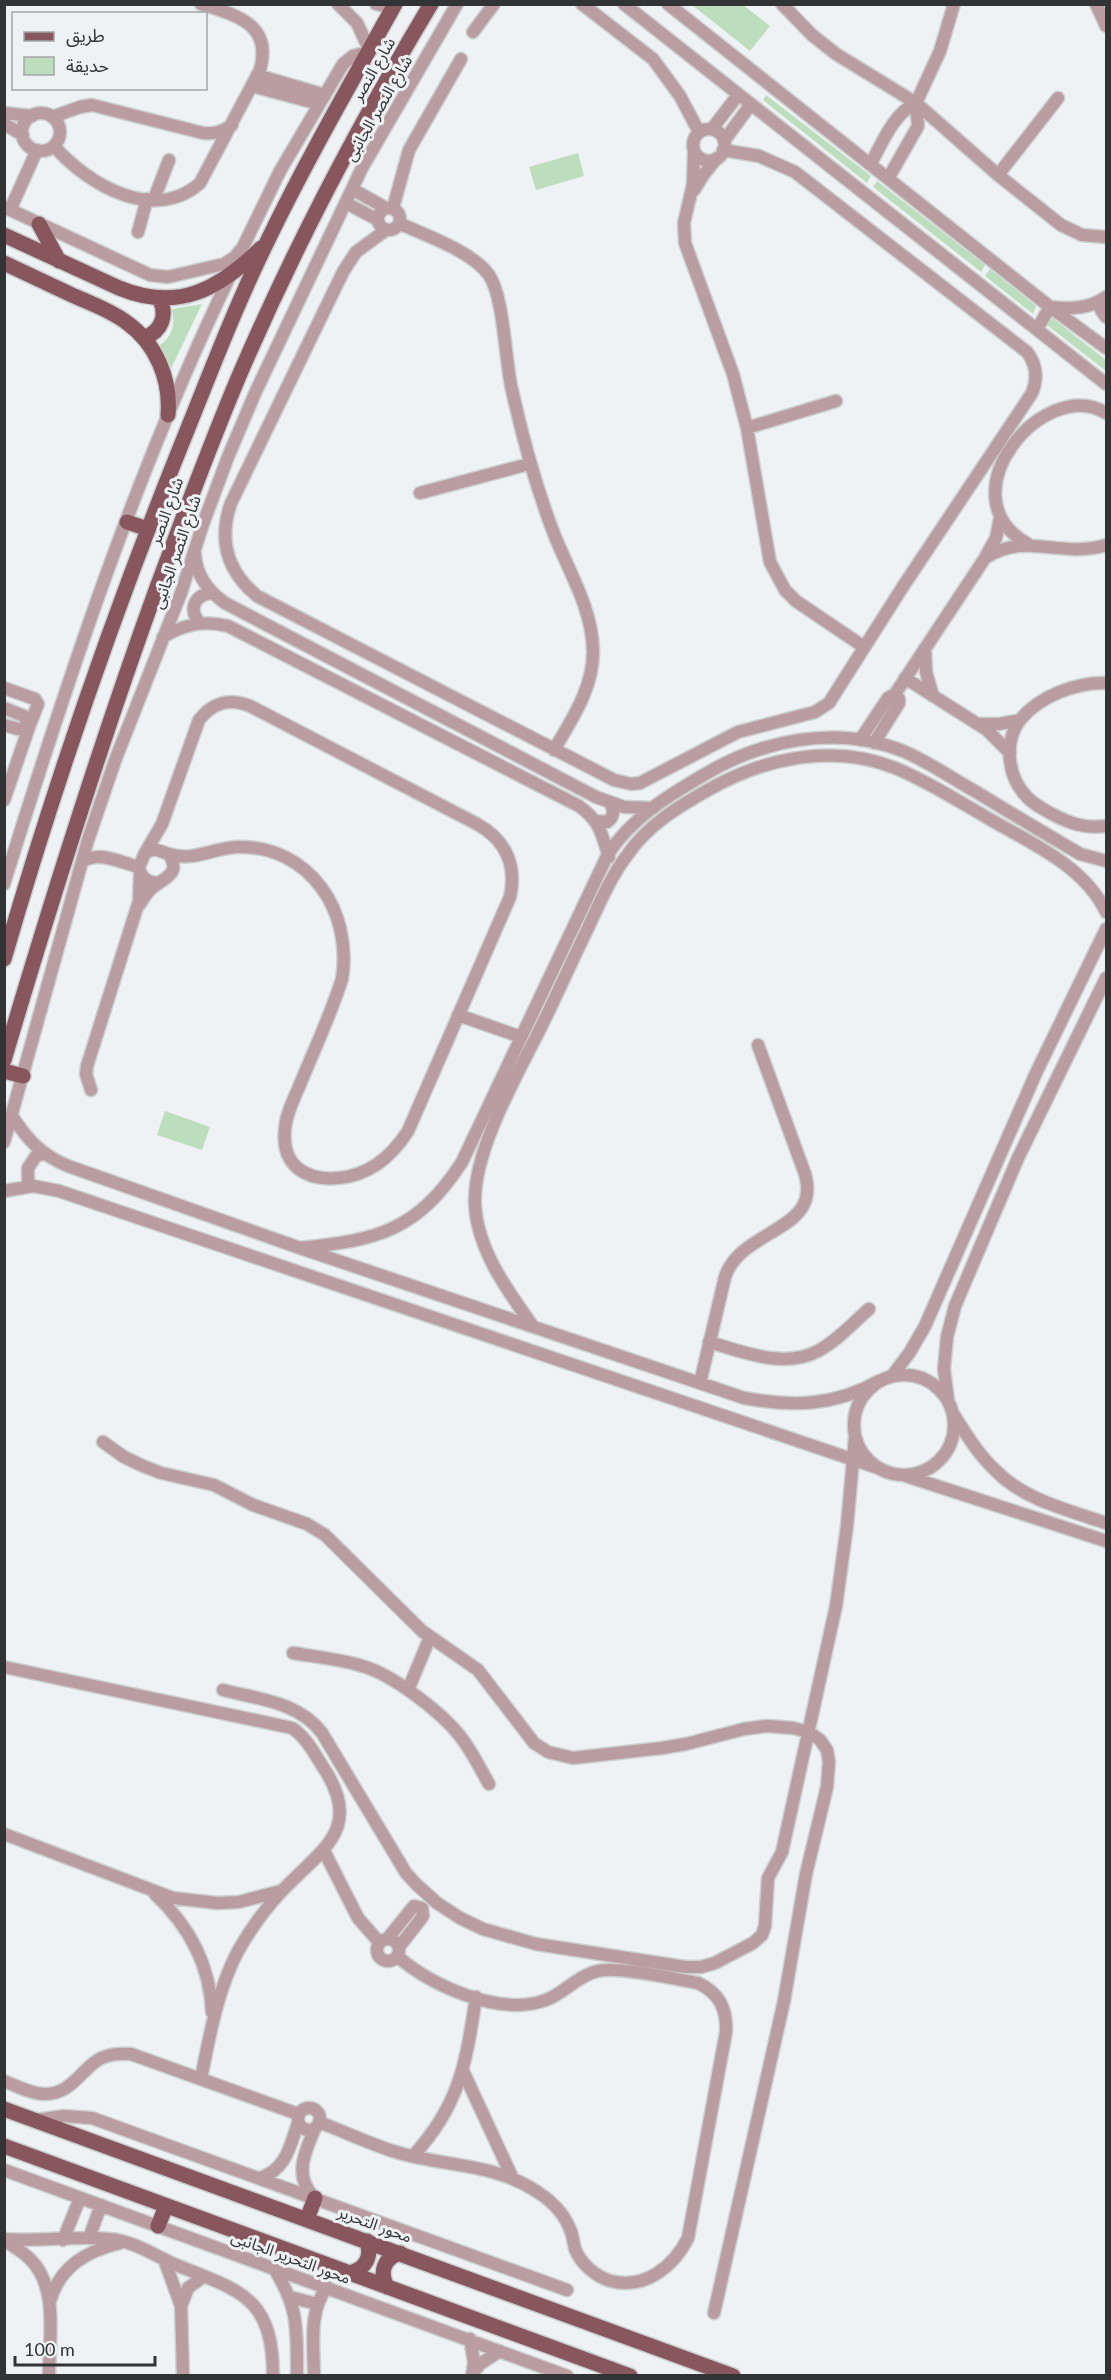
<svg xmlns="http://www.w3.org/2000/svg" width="1111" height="2380" viewBox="0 0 1111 2380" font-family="Lato,'Noto Sans Arabic',sans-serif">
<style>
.green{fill:#bddebd}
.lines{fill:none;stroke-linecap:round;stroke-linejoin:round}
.minor-casing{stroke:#ccd0d1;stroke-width:15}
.major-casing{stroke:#ccd0d1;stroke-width:18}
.minor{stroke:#ba9da0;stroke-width:12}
.major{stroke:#88575e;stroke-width:15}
.labels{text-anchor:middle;stroke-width:6;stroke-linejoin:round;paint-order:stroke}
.street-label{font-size:16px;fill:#323334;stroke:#eef2f4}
</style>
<rect width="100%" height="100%" fill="#eef2f4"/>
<!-- green -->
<path class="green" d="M692 5H743L770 26 750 51Z
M766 95 871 176 867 183 763 100Z
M578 153 584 176 536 190 529 167Z
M877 181 985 265 981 272 873 187Z
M990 269 1036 306 1033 314 985 276Z
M202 304 169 373 160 345C173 336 175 324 172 309Z
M1051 317 1106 360V371L1047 325Z
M165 1111 210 1127 202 1150 157 1135Z"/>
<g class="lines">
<defs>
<path id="minor" d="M338 4 357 23 369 49
M376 4 393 8
M582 4 653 59 680 96 699 132
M624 4 1106 384
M668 4 1050 307 1106 348
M782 4 812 35 836 54 916 103 998 175 1061 225 1082 235 1106 237
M1096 4 1106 26
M473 32 494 4
M257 75 325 95
M252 86 319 104
M4 113 32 116
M22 132a19 19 0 1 1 38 0a19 19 0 1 1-38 0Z
M52 117 80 107 92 105 203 133C215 134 222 132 232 125
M4 124 23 135
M712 129 738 95
M693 145a16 16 0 1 1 32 0a16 16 0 1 1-32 0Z
M724 141 751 104
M54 146C87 184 154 224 200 183L260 70C273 24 236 15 201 4
M694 150 693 184 684 223 685 243 733 374 747 428 770 562 785 590 796 601 864 647
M871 163C883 142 893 114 916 103
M998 175 1058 98
M889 177 918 126 916 103 940 51 954 4
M352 189 386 208
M694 190 704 174 717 158
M154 199 169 160
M346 203 378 220
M4 207 150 275 168 277 224 264 235 257 243 247 280 171 343 64 353 56 367 52
M378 219a11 11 0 1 1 22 0a11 11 0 1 1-22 0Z
M393 208 409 150 461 59
M10 210 37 150
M399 223C426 236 472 251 489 275 504 297 505 361 512 390 523 440 536 487 554 534 569 572 592 608 593 650 594 687 572 719 554 750
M386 230 356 252 343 272 231 503C218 540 227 571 257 596L614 780 631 784 640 783 738 732 815 712 829 703 902 588 1032 393C1038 378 1037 365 1027 352L795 172 759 156 723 150
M138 232 147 199
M1101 301V310L1106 317
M1037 329 1050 307C1071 309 1089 309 1106 297
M747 428 836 401
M420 493 529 464
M1028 544C943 497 1043 375 1106 413
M195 554C196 576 208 591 225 603L596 797 624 807 653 808
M986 556 996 538 1000 518
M200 623C188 611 194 595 211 593
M163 637C184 624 204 620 228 626L579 806C601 822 601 833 609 857
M925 648 926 672 933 696
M905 678 987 730 1010 753
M1106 683C1077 682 1039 696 1020 720 1003 743 1008 778 1027 797 1033 804 1042 808 1050 813 1069 823 1084 829 1106 826
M4 688 35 699 38 704 29 727 18 729 4 725
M895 694 985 558C1026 531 1060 559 1106 545
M4 708 24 716 29 727 4 800
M979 724H999L1020 720
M860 740 888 698 895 694 899 699V703L874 743
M596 821 607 822C614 817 615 810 610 803
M145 853 162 824 199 720C213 702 229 698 250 706L477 824C506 840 517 866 510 897L408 1131C392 1156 370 1175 339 1178 306 1181 281 1166 285 1129 286 1113 295 1097 301 1082 315 1048 331 1014 342 979 353 912 310 845 237 847 213 848 193 862 169 854
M82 862C98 850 122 863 139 867
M4 884C68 678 136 471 230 276
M140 904C144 897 149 889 156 885 168 876 180 873 169 854L154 849 145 853 139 867C141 878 147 882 158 883
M458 1015 521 1037
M91 1090 86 1074 87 1066 139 901 140 872
M12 1116C27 1139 41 1155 68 1166L300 1248 744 1398C793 1407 835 1406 879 1381
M4 1142 88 840 116 758 181 593 203 524 228 457 256 391 362 168 457 4
M33 1186 28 1183V1168L36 1156 43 1154
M4 1191 33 1186 59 1191 878 1468
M300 1248C378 1240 417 1231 462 1162L608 854C632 818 666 797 702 776 761 740 836 724 903 751 929 762 953 779 978 793 1012 814 1046 834 1080 854L1106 861
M532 1325C507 1290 477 1249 475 1204 473 1149 519 1072 543 1023 558 992 572 961 587 930 599 904 611 876 628 854 648 825 678 807 708 790 764 758 833 743 895 768 925 780 953 798 981 814 1025 841 1083 863 1106 912
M709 1342C743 1352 784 1369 818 1351 837 1341 853 1323 869 1309
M854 1425a50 50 0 1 1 100 0a50 50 0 1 1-100 0Z
M892 1376 910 1352 925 1326 1036 1073 1106 929
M700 1383 725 1277C741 1228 822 1232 805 1174L758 1045
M948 1400 944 1369 947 1337 955 1306 1018 1158 1106 978
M954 1415C966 1434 978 1454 995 1470 1024 1500 1068 1510 1106 1523
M103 1442 124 1457 143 1466 161 1473 214 1485 253 1505 307 1524 325 1535 422 1631 478 1670 534 1743 548 1752 573 1758 662 1748 686 1744 744 1729 767 1726 793 1728 809 1732 820 1740 827 1750 829 1762 827 1787 806 1874 784 2001 714 2313
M906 1476 1106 1541
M293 1653C316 1657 340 1659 362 1666 392 1674 441 1712 460 1736 471 1750 480 1768 489 1784
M4 1667 292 1728C306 1737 314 1753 323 1767 365 1830 320 1850 281 1892 264 1910 250 1930 238 1951 217 1991 210 2035 201 2078
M223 1690C258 1699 299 1702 322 1733L406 1873 416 1884 437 1903 460 1918 483 1929 536 1944 685 1967H701L715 1963 753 1943 762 1935 765 1926 768 1878 782 1852 836 1606 847 1526 855 1437
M408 1690 430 1637
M4 1834 173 1898 217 1903 239 1902 281 1891
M324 1851 358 1918 379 1942
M155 1894C189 1926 210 1965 212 2012
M388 1938 414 1906 422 1908 423 1916 399 1947
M377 1950a11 11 0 1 1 22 0a11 11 0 1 1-22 0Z
M463 2071 513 2179
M4 2081C17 2086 31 2094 45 2094 69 2094 78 2075 95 2062 105 2054 118 2053 131 2054L298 2114
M298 2119a11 11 0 1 1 22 0a11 11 0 1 1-22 0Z
M36 2120 64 2116 92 2118 567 2290
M319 2122C345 2132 370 2144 396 2152 444 2167 491 2162 536 2191 549 2199 563 2212 569 2227 573 2234 573 2242 575 2249 581 2264 596 2277 611 2281 645 2290 674 2266 688 2238L726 2032C727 2008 719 1993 698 1983 675 1979 618 1966 598 1971 579 1975 564 1993 546 2000 500 2017 432 1986 397 1956
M413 2156C460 2105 466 2063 476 1997
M4 2170 567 2376
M260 2178C286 2170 290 2146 298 2123
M314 2197C293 2176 305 2152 315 2128
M89 2238 101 2205
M4 2239C40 2242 75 2235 110 2239 133 2241 154 2255 174 2264 239 2291 273 2295 273 2376
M4 2240C13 2246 23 2252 30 2259 59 2287 49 2340 49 2376
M63 2240 80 2198
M164 2259 181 2306
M273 2267C299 2307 297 2330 297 2376
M290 2297 317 2304
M50 2301C60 2266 87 2251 120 2243
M470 2339 474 2362 472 2376
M472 2374 480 2364 500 2351
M183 2376 181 2306 188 2288 204 2276
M314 2376C314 2346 308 2312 327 2287"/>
<path id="major" d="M39 224 59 261
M4 235 119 288C178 312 218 290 261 248
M4 263C27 274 49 284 72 295 90 303 110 310 126 322 156 343 171 379 168 415
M144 338C162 331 168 315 159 298
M127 522 148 529
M4 959C54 786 113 615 180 448 208 379 234 309 267 242 306 161 351 83 395 4
M4 1060C51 901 100 745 156 590 183 518 209 447 239 376 294 248 359 124 431 4
M4 1071 23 1076
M4 2109 733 2376
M4 2146 630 2376
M307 2219 315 2198
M158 2226 166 2206
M349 2273C366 2269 372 2257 367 2241
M387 2287C379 2272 384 2258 400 2253"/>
</defs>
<!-- minor casing -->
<use href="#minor" class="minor-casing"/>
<!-- major casing -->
<use href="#major" class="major-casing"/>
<!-- minor -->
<use href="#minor" class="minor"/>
<!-- major -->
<use href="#major" class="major"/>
</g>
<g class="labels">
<!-- street labels -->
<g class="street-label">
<text transform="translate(373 69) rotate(-60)" y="6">شارع النصر</text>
<text transform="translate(378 108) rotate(-60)" y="6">شارع النصر الجانبى</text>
<text transform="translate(166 511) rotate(-70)" y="6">شارع النصر</text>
<text transform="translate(176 552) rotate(-71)" y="6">شارع النصر الجانبى</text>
<text transform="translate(375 2224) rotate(20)" y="6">محور التحرير</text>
<text transform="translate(291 2257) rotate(20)" y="6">محور التحرير الجانبى</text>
</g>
</g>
<!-- border -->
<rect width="1111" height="2380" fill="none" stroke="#323334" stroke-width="12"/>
<!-- legend -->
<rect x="12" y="12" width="195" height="78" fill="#eef2f4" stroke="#a3a6a7" stroke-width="1.5"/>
<rect x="24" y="32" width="30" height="9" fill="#88575e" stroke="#a3a6a7" stroke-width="1.5"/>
<text x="66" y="42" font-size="18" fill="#323334">طريق</text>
<rect x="24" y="57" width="30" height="18" fill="#bddebd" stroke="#a3a6a7" stroke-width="1.5"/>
<text x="66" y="72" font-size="18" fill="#323334">حديقة</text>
<!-- scale -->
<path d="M15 2356v9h140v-9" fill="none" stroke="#323334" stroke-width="3"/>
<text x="24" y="2356" font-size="18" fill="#323334" stroke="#eef2f4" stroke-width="4.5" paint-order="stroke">100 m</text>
</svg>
